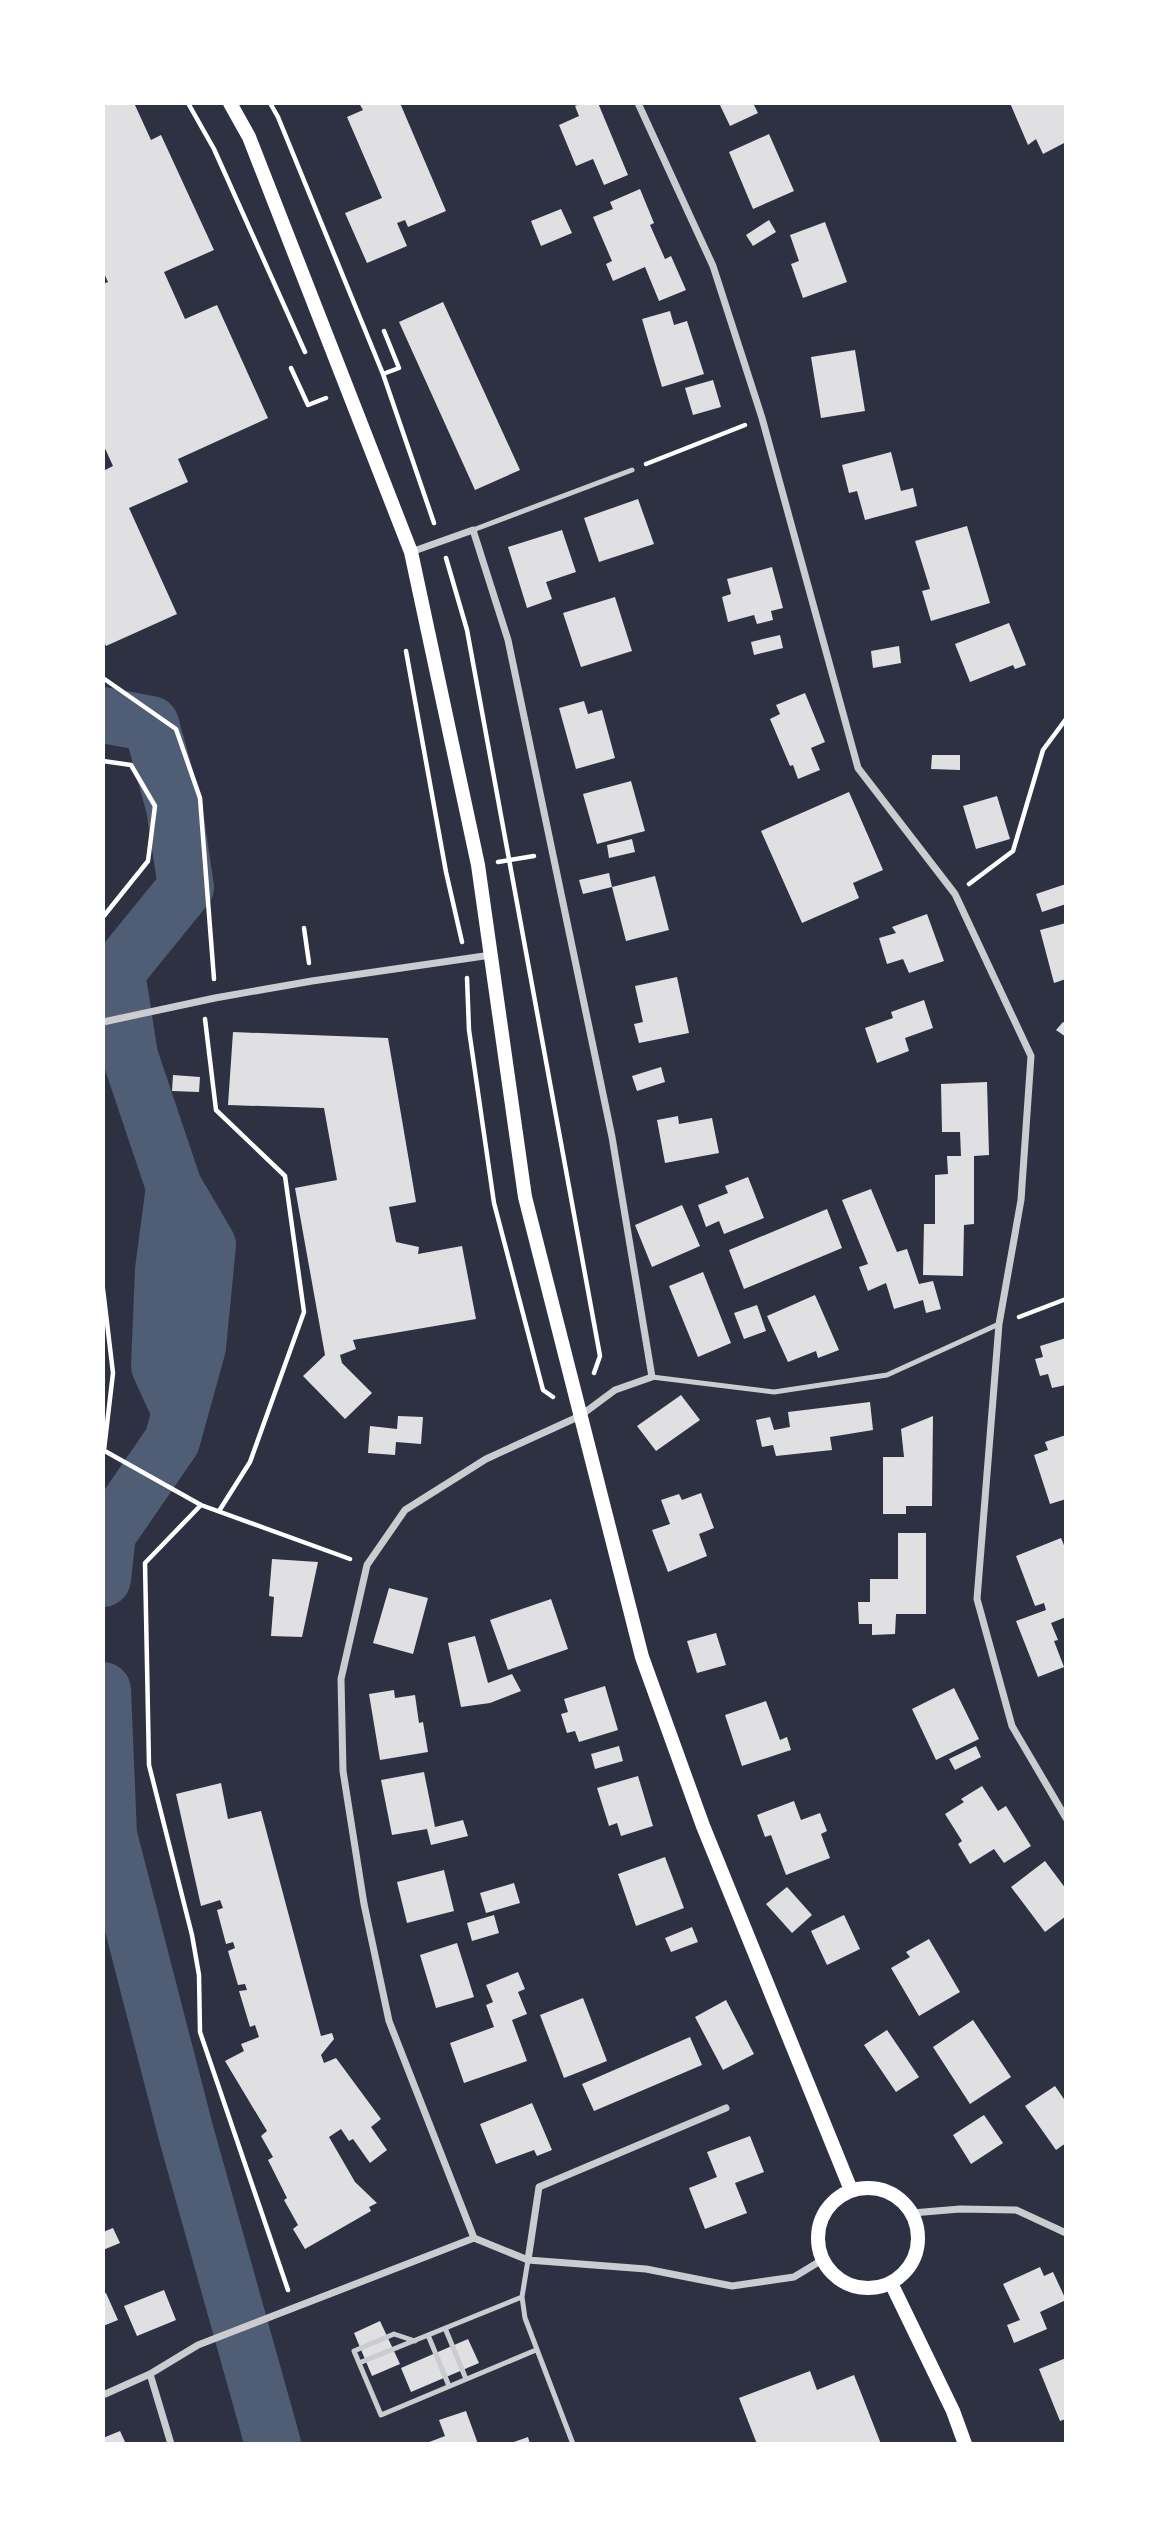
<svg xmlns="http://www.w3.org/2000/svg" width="1169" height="2547" viewBox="0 0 1169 2547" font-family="Manrope,sans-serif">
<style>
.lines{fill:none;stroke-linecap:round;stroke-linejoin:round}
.river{stroke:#4f5d75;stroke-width:56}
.building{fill:#e0e0e3}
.path{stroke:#fff;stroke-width:4.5}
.service{stroke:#caccd0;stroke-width:5}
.minor{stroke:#caccd0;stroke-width:7}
.secondary{stroke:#fff;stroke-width:14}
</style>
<rect width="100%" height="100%" fill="#2d3142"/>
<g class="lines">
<!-- river -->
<path class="river" d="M103 715 151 724 174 807 186 887 117 972 130 1056 174 1187 208 1245 198 1347 172 1441 108 1534 103 1579
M174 1187 163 1270 159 1366 175 1401
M103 1690 109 1835 186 2133 273 2444"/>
</g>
<!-- building -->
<path class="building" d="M103 103H134L151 140 161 135 214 250 164 272 185 319 217 305 268 418 178 459 188 482 129 508 177 614 106 646 103 639V471L113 466 103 444V284L108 282 103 271Z
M359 103H400L446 211 408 227 405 220 397 223 407 246 367 263 345 213 382 198 347 117 363 110Z
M582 103H598L628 175 604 185 593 159 576 166 559 125 579 116 575 106Z
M719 103H753L758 113 730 126Z
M1010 103H1066V142L1043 154 1036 139 1028 145Z
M769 134 794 191 753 209 729 152Z
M640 189 654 223 650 225 665 259 671 256 686 290 659 301 645 267 613 281 606 264 612 261 593 217 613 209 610 202Z
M561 209 572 233 541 246 531 221Z
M769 220 776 232 753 246 746 235Z
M825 222 847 282 803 298 791 264 799 261 790 235Z
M443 302 520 470 475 490 399 322Z
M670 311 674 325 687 321 704 374 662 387 642 319Z
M855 350 865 411 821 418 811 357Z
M713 380 721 407 693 415 685 388Z
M891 452 901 491 913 488 917 506 865 520 857 491 849 493 842 465Z
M638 499 654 544 599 562 584 518Z
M967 526 990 603 931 621 922 591 930 589 915 541Z
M562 530 576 572 546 582 552 599 527 608 508 547Z
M772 567 783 608 771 611 773 620 757 624 754 615 728 622 722 597 731 594 727 579Z
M615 597 632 651 581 667 563 613Z
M1009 623 1026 665 1015 669 1013 665 970 682 955 644Z
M780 635 783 648 754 655 751 642Z
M899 646 901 663 873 668 871 651Z
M805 693 825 742 811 748 820 770 798 779 793 765 790 766 770 719 780 714 776 705Z
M584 701 588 714 602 710 615 758 576 769 559 708Z
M932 755H960V770L931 769Z
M631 781 645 831 597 844 583 794Z
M849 792 883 870 853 883 859 898 802 923 761 831Z
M997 796 1010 839 976 849 963 806Z
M632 839 635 852 609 858 607 845Z
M609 873 612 887 583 894 579 880Z
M655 876 669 930 626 941 612 887Z
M1066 884V904L1042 912 1036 894Z
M927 914 944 961 909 973 903 959 887 964 879 938 896 933 892 927Z
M1066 923V979L1054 983 1040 930Z
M677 977 689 1033 639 1043 634 1024 643 1022 635 986Z
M924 1000 933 1028 905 1038 909 1051 877 1063 865 1028 893 1018 891 1012Z
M1063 1022 1066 1024V1037L1056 1030Z
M233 1032 388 1038 416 1202 389 1207 396 1242 419 1247 418 1254 462 1246 476 1319 353 1340 356 1349 340 1355 342 1363 372 1393 345 1419 303 1376 325 1355 295 1188 337 1180 324 1108 228 1105Z
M661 1067 665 1082 637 1091 632 1076Z
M173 1075 200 1077 199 1092 172 1091Z
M987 1082 989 1155 974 1156V1224L964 1225 963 1276 923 1275 924 1224H935V1175L948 1174 947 1156H961L960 1132H942L941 1084Z
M678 1116 679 1124 712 1118 719 1153 665 1163 657 1120Z
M748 1177 764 1218 724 1234 719 1221 706 1227 698 1205 728 1193 725 1186Z
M871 1189 897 1252 907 1249 919 1284 933 1281 941 1309 926 1313 923 1300 894 1309 886 1283 868 1291 859 1267 868 1264 842 1200Z
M682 1205 700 1246 652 1267 635 1225Z
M827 1209 842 1248 744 1289 729 1250Z
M703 1272 731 1343 698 1357 669 1286Z
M815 1295 839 1350 818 1358 816 1351 788 1362 767 1316Z
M757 1305 766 1331 744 1339 734 1313Z
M1066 1338V1385L1052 1388 1048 1374 1040 1376 1035 1359 1043 1357 1040 1346Z
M681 1395 700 1420 656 1451 637 1426Z
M870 1402 873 1430 830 1437 832 1450 776 1456 773 1445 762 1447 756 1420 770 1417 774 1430 790 1427 788 1412Z
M398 1416 423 1417 421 1444 396 1442 395 1455 368 1453 370 1426 397 1429Z
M933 1416 932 1506H906V1514H883V1457H904L901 1429Z
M1066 1435V1499L1050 1504 1034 1455 1048 1450 1045 1442Z
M701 1493 714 1528 699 1534 707 1556 668 1572 652 1530 670 1524 661 1500 679 1494 682 1500Z
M898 1533H926V1614H896L895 1634 872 1635V1624H859L858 1602H870V1579H898Z
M1061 1538 1066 1550V1617L1051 1623 1058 1640 1054 1641 1064 1667 1038 1677 1016 1621 1046 1610 1044 1603 1035 1606 1016 1556Z
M272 1559 318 1562 302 1637 271 1636 274 1597 269 1596Z
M389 1588 428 1598 413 1654 373 1643Z
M551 1599 568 1649 508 1670 490 1620Z
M716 1633 726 1665 697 1673 687 1641Z
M475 1636 488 1683 512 1674 521 1691 490 1703 461 1707 448 1643Z
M605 1686 618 1730 579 1742 575 1731 567 1733 561 1714 568 1712 564 1699Z
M954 1688 979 1739 936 1760 912 1709Z
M394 1690 395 1698 415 1695 419 1723 423 1722 428 1752 380 1760 369 1694Z
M766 1701 780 1740 787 1737 791 1750 742 1766 725 1715Z
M619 1746 623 1761 595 1769 591 1754Z
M976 1746 981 1757 955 1770 949 1759Z
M424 1772 435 1827 463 1820 468 1836 431 1845 427 1829 392 1835 381 1780Z
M638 1776 653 1826 621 1836 617 1823 609 1826 597 1788Z
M221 1783 228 1819 261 1811 321 2036 332 2033 334 2039 321 2055 324 2063 336 2058 381 2119 371 2127 387 2150 370 2163 353 2139 349 2141 341 2129 329 2137 355 2182 377 2203 369 2207 371 2211 305 2249 293 2229 298 2225 284 2200 287 2198 268 2160 273 2157 261 2136 267 2131 225 2061 244 2051 241 2044 259 2037 255 2025 250 2027 239 1991 247 1990 245 1984 238 1985 228 1951 235 1948 233 1942 226 1944 217 1910 223 1908 220 1900 201 1906 176 1794Z
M982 1786 998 1811 1006 1806 1031 1846 1004 1863 994 1849 970 1864 958 1844 962 1841 945 1814 964 1802 961 1799Z
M794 1801 801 1820 820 1813 827 1831 821 1834 830 1858 786 1875 771 1835 765 1837 757 1815Z
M665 1857 684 1908 636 1926 618 1874Z
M1045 1861 1066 1889V1916L1045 1932 1011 1887Z
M444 1870 454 1911 407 1923 397 1882Z
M514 1883 520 1903 486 1913 480 1893Z
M787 1887 812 1915 792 1933 766 1904Z
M494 1915 499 1933 472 1941 467 1923Z
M844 1915 860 1949 827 1965 811 1931Z
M692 1927 698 1942 671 1952 665 1938Z
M929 1939 960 1992 919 2016 891 1968 910 1957 906 1952Z
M457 1943 474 1997 436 2008 420 1955Z
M518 1972 525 1989 518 1992 527 2014 512 2020 527 2061 464 2083 450 2043 494 2027 486 2005 493 2002 486 1985Z
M583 1998 607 2061 564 2078 540 2015Z
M726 2000 754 2054 723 2070 695 2017Z
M973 2020 1011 2077 970 2104 933 2047Z
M887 2030 919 2077 896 2092 864 2045Z
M690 2037 702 2065 594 2111 582 2084Z
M1055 2086 1066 2102V2143L1056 2150 1025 2106Z
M532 2103 552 2150 537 2156 534 2150 496 2164 480 2124Z
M984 2115 1003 2143 971 2164 953 2135Z
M750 2136 764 2172 735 2183 747 2213 705 2229 689 2188 717 2177 707 2152Z
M113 2228 120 2243 103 2250V2232Z
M1040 2267 1044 2276 1053 2272 1066 2300 1040 2312 1047 2329 1014 2343 1007 2325 1020 2320 1003 2284Z
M164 2290 176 2320 137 2336 124 2306Z
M106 2293 118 2320 103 2326V2294Z
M380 2321 400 2364 372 2376 354 2333Z
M468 2339 479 2363 411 2392 401 2368Z
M1066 2358V2419L1060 2421 1039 2369Z
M810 2371 817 2390 854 2375 881 2444H757L739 2398Z
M466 2411 478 2444H424L445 2436 439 2420Z
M120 2431 126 2444H103V2438Z
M528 2437 530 2444H512L511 2443Z"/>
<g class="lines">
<!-- path -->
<path class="path" d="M188 103 214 149 305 352
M270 103 278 117 383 374 434 523
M291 368 308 405 326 398
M383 374 399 368 384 331
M646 464 745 425
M446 558 467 630 600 1356 594 1373
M406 651 446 872 462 942
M103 678 176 729 200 798 214 979
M103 761 131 765 155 806 148 861 103 917
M498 862 534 856
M969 884 1013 851 1043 750 1066 719
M304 928 309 963
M467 978 469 1030 494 1203 543 1390 553 1397
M205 1019 216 1110 285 1176 304 1312 250 1462 219 1511
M103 1289 113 1373 104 1450
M1019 1317 1066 1299
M103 1450 201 1505 350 1559
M201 1505 145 1563 149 1765 192 1935 199 1975 200 2032 288 2290"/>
<!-- service -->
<path class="service" d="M473 530 632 470
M652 1377 774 1392 887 1375 999 1324
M528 2260 522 2297 525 2318 573 2444
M445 2328 466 2379
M428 2335 449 2386
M415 2341 394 2334 354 2351 381 2415 536 2350
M359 2363 522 2297"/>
<!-- minor -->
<path class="minor" d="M638 103 713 266 762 418 858 768 955 894 1031 1056 1021 1200 999 1324 977 1599 1012 1726 1066 1818
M411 552 473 530 508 640 612 1137 652 1377 615 1390 580 1416 486 1459 405 1510 367 1565 341 1679 343 1771 364 1904 389 2021 474 2238
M103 1022 215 998 312 981 491 955
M912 2213 960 2209 1016 2210 1066 2233
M528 2260 539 2187 726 2108
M150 2374 171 2444
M103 2395 150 2374 198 2345 474 2238 528 2260 646 2269 732 2286 794 2277 822 2260"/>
<!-- secondary -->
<path class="secondary" d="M230 103 249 137 411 552 478 865 525 1197 642 1657 703 1826 851 2190
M818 2238a50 50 0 1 1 100 0a50 50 0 1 1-100 0Z
M891 2283 953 2411 965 2444"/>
</g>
<!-- border -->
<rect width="1169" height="2547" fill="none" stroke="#ffffff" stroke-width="210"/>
</svg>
